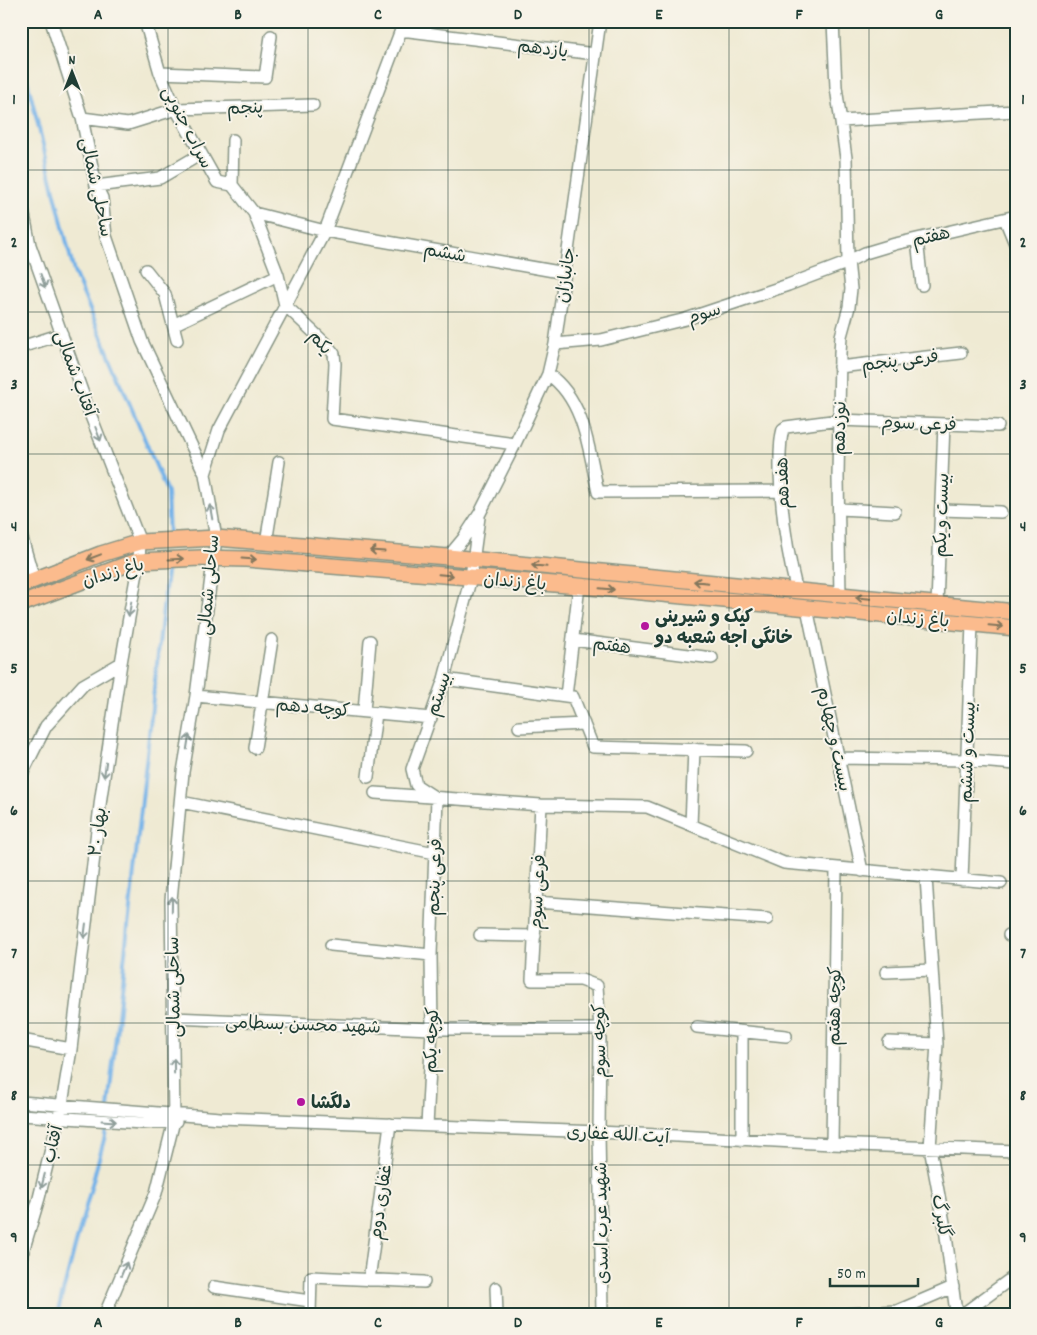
<svg xmlns="http://www.w3.org/2000/svg" width="1037" height="1335" viewBox="0 0 1037 1335" font-family="Dekko,'Playpen Sans Arabic',sans-serif">
<style>
.lines{fill:none;stroke-linecap:round;stroke-linejoin:round}
.stream{stroke:#76b3e8;stroke-width:4}
.minor-casing{stroke:#879484;stroke-width:14}
.major-casing{stroke:#879484;stroke-width:18}
.minor{stroke:#fff;stroke-width:11}
.major{stroke:#fbbb8d;stroke-width:15}
.oneway{stroke:#8f9e9a}
.oneway2{stroke:#82765c}
.grid{fill:none;stroke:#1f3d34;stroke-width:1;stroke-opacity:0.55}
.poi-dot{fill:#b5179e;stroke:#f7f3e8;stroke-width:2}
.labels{text-anchor:middle;stroke-width:4;stroke-linejoin:round;paint-order:stroke}
.street-label{font-size:18px;fill:#1f3d34;stroke:#f7f3e8}
.poi-label{font-size:18px;font-weight:bold;fill:#1f3d34;stroke:#f7f3e8;text-anchor:start}
.neatline{fill:none;stroke:#1f3d34;stroke-width:2}
.grid-label{font-size:16px;text-anchor:middle;font-weight:bold;fill:#1f3d34}
</style>
<rect width="100%" height="100%" fill="#f7f3e8"/>
<filter id="ink" filterUnits="userSpaceOnUse"><feTurbulence type="fractalNoise" baseFrequency=".02" numOctaves="2"/><feDisplacementMap in="SourceGraphic" scale="10" xChannelSelector="R" yChannelSelector="G"/><feConvolveMatrix kernelMatrix="1 2 1 2 8 2 1 2 1" color-interpolation-filters="sRGB"/></filter>
<filter id="wash" filterUnits="userSpaceOnUse"><feTurbulence type="fractalNoise" baseFrequency=".0096" numOctaves="4" result="noise"/><feDisplacementMap in="SourceGraphic" scale="20" xChannelSelector="R" yChannelSelector="G"/><feGaussianBlur stdDeviation="1.12" result="paint"/><feColorMatrix in="noise" values="0 0 0 0 0 0 0 0 0 0 0 0 0 0 0 0 0 1.4 0 .05"/><feComposite in="paint" operator="in"/></filter>
<g filter="url(#wash)">
<rect width="100%" height="100%" fill="#efead3"/>
<g class="lines">
<!-- stream -->
<path class="stream" d="M21 55 74 272 167 492 169 536
M108 1108 168 563
M57 1314 105 1136 107 1122"/>
</g>
</g>
<g filter="url(#ink)">
<g class="lines">
<defs>
<path id="minor" d="M51 21 82 118 96 186 102 198 106 236 142 341 205 474 216 538 196 696 183 772 171 900 174 1121 156 1193 105 1314
M145 21 160 73 176 109 217 182 232 185 254 213 325 231 565 273
M833 21 836 87 846 158 848 261 851 289 849 307 841 336 840 353 838 478 840 596
M401 30 595 54
M160 73 265 77 271 36
M82 118 128 124 176 109 313 105
M841 121 1016 111
M232 185 233 140
M96 186 160 178 201 154
M21 200 30 245 89 411 140 542 139 561 121 663 101 797 71 1049 62 1104 39 1198 21 1258
M254 213 278 275 285 305 327 345 334 354 335 364 332 419 515 444
M1005 219 1016 246
M917 239 922 285
M146 270 165 294 177 340
M173 325 278 275
M555 344 601 340 686 319 788 285 841 265 865 253 895 244 1016 216
M21 347 62 334
M839 367 961 353
M548 374C585 400 589 451 598 492L780 491
M205 474 219 430 325 231 401 30 402 21
M840 509 895 512
M941 510 1001 512
M21 535 34 580
M266 543 279 462
M448 557 463 539 480 513 515 444 548 374 555 344 600 21
M797 592C787 552 781 513 780 472 780 458 779 443 783 429L786 427 839 420 998 426
M937 605 944 424
M807 608 862 871
M573 640 712 658
M444 679 573 697 593 747 746 751
M196 696 431 718
M566 696 579 586
M364 711 370 641
M519 727 584 724
M255 748 272 640
M839 758 966 760 1016 764
M21 776 46 726 83 685 121 663
M368 777 376 713
M375 793 541 805 647 807 784 863 1001 883
M436 798 416 785 412 769 444 679 471 577 479 517
M181 802 435 853
M541 805 532 980H581L597 986 600 1029 599 1132 602 1314
M691 825 694 749
M926 877 937 1044 930 1148 945 1228 955 1305 959 1314
M962 880 972 624
M536 902 767 919
M480 935 535 936
M1009 935H1016
M331 945 431 955
M886 972 932 970
M173 1018 432 1029H600
M697 1027 786 1036
M21 1040 71 1049
M889 1042 937 1044
M21 1102 220 1118 599 1132 832 1144 1016 1151
M21 1115 142 1123 176 1121
M427 1126 432 1029 431 955 437 798
M742 1140V1032
M832 1144 836 868
M369 1280 390 1124
M214 1287 310 1301
M496 1288 497 1314
M310 1314 311 1277 424 1282
M846 1314 897 1311 953 1287
M963 1314 1016 1275"/>
<path id="major" d="M21 585 101 554 140 542 216 538 448 557 1016 612
M21 604 128 564 139 561 200 558 246 559 579 586 1016 628"/>
</defs>
<!-- minor casing -->
<use href="#minor" class="minor-casing"/>
<!-- major casing -->
<use href="#major" class="major-casing"/>
<!-- minor -->
<use href="#minor" class="minor"/>
<!-- major -->
<use href="#major" class="major"/>
</g>
<!-- one-way arrows -->
<defs><path id="oneway-shaft" d="M-6 0H5M1.5-3L5.5 0L1.5 3" fill="none" stroke-width="1.6" stroke-linecap="round" stroke-linejoin="round" transform="scale(1.25)"/></defs>
<g class="oneway">
<use href="#oneway-shaft" transform="translate(43 281) rotate(70)"/>
<use href="#oneway-shaft" transform="translate(98 434) rotate(69)"/>
<use href="#oneway-shaft" transform="translate(211 512) rotate(-100)"/>
<use href="#oneway-shaft" transform="translate(130 609) rotate(100)"/>
<use href="#oneway-shaft" transform="translate(188 742) rotate(-81)"/>
<use href="#oneway-shaft" transform="translate(105 770) rotate(98)"/>
<use href="#oneway-shaft" transform="translate(172 904) rotate(-89)"/>
<use href="#oneway-shaft" transform="translate(85 931) rotate(97)"/>
<use href="#oneway-shaft" transform="translate(174 1066) rotate(-91)"/>
<use href="#oneway-shaft" transform="translate(109 1121) rotate(4)"/>
<use href="#oneway-shaft" transform="translate(43 1181) rotate(104)"/>
<use href="#oneway-shaft" transform="translate(124 1269) rotate(-67)"/>
</g>
<g class="oneway2">
<use href="#oneway-shaft" transform="translate(377 551) rotate(-176)"/>
<use href="#oneway-shaft" transform="translate(94 557) rotate(159)"/>
<use href="#oneway-shaft" transform="translate(176 559) rotate(-3)"/>
<use href="#oneway-shaft" transform="translate(249 559) rotate(4)"/>
<use href="#oneway-shaft" transform="translate(539 566) rotate(-174)"/>
<use href="#oneway-shaft" transform="translate(446 575) rotate(5)"/>
<use href="#oneway-shaft" transform="translate(701 582) rotate(-174)"/>
<use href="#oneway-shaft" transform="translate(607 589) rotate(5)"/>
<use href="#oneway-shaft" transform="translate(863 598) rotate(-175)"/>
<use href="#oneway-shaft" transform="translate(996 626) rotate(5)"/>
</g>
</g>
<!-- grid -->
<path class="grid" d="M168 21V1314M308 21V1314M448 21V1314M589 21V1314M729 21V1314M869 21V1314M21 170H1016M21 312H1016M21 454H1016M21 596H1016M21 739H1016M21 881H1016M21 1023H1016M21 1165H1016"/>
<!-- markers -->
<g class="poi-dot">
<circle cx="645" cy="626" r="5"/>
<circle cx="301" cy="1102" r="5"/>
</g>
<g class="labels">
<!-- street labels -->
<g class="street-label">
<text transform="translate(543 48) rotate(7)" y="6">یازدهم</text>
<text transform="translate(245 107) rotate(-2)" y="6">پنجم</text>
<text transform="translate(188 127) rotate(63)" y="6">سراب جنوبی</text>
<text transform="translate(97 187) rotate(78)" y="6">ساحلی شمالی</text>
<text transform="translate(931 236) rotate(-13)" y="6">هفتم</text>
<text transform="translate(445 252) rotate(10)" y="6">ششم</text>
<text transform="translate(565 275) rotate(-82)" y="6">جانبازان</text>
<text transform="translate(704 313) rotate(-18)" y="6">سوم</text>
<text transform="translate(321 342) rotate(50)" y="6">یکم</text>
<text transform="translate(900 360) rotate(-7)" y="6">فرعی پنجم</text>
<text transform="translate(76 373) rotate(70)" y="6">آفتاب شمالی</text>
<text transform="translate(919 423) rotate(2)" y="6">فرعی سوم</text>
<text transform="translate(839 428) rotate(-89)" y="6">نوزدهم</text>
<text transform="translate(782 483) rotate(-92)" y="6">هفدهم</text>
<text transform="translate(941 515) rotate(-88)" y="6">بیست و یکم</text>
<text transform="translate(113 572) rotate(-16)" y="6">باغ زندان</text>
<text transform="translate(515 581) rotate(5)" y="6">باغ زندان</text>
<text transform="translate(208 585) rotate(-85)" y="6">ساحلی شمالی</text>
<text transform="translate(918 618) rotate(5)" y="6">باغ زندان</text>
<text transform="translate(612 645) rotate(7)" y="6">هفتم</text>
<text transform="translate(438 694) rotate(-72)" y="6">بیستم</text>
<text transform="translate(313 707) rotate(5)" y="6">کوچه دهم</text>
<text transform="translate(835 739) rotate(78)" y="6">بیست و چهارم</text>
<text transform="translate(967 752) rotate(-88)" y="6">بیست و ششم</text>
<text transform="translate(97 832) rotate(-83)" y="6">بهار ۲۰</text>
<text transform="translate(434 877) rotate(-88)" y="6">فرعی پنجم</text>
<text transform="translate(537 892) rotate(-87)" y="6">فرعی سوم</text>
<text transform="translate(173 987) rotate(-91)" y="6">ساحلی شمالی</text>
<text transform="translate(834 1006) rotate(-89)" y="6">کوچه هفتم</text>
<text transform="translate(303 1024) rotate(2)" y="6">شهید محسن بسطامی</text>
<text transform="translate(431 1040) rotate(-88)" y="6">کوچه یکم</text>
<text transform="translate(599 1041) rotate(-91)" y="6">کوچه سوم</text>
<text transform="translate(618 1134) rotate(3)" y="6">آیت الله غفاری</text>
<text transform="translate(52 1144) rotate(-76)" y="6">آفتاب</text>
<text transform="translate(380 1202) rotate(-82)" y="6">غفاری دوم</text>
<text transform="translate(942 1216) rotate(80)" y="6">گلبرگ</text>
<text transform="translate(601 1223) rotate(-91)" y="6">شهید عرب اسدی</text>
</g>
<!-- poi labels -->
<g class="poi-label">
<text x="655" y="622">کیک و شیرینی<tspan x="655" dy="21">خانگی اجه شعبه دو</tspan></text>
<text x="311" y="1108">دلگشا</text>
</g>
</g>
<!-- margin -->
<rect width="1037" height="1335" fill="none" stroke="#f7f3e8" stroke-width="55"/>
<!-- north arrow -->
<g transform="translate(72 72)" stroke="#f7f3e8" stroke-width="4" paint-order="stroke">
<path d="M0-4L9 19L0 12L-9 19Z" fill="#1f3d34"/>
<text y="-8" font-size="14" font-weight="bold" text-anchor="middle" fill="#1f3d34">N</text>
</g>
<!-- scale -->
<path d="M830 1278v8h88v-8" fill="none" stroke="#1f3d34" stroke-width="2.5"/>
<text x="837" y="1278" font-size="15" fill="#1f3d34" stroke="#f7f3e8" stroke-width="4" paint-order="stroke">50 m</text>
<rect x="28" y="28" width="982" height="1280" class="neatline"/>
<g class="grid-label">
<text x="98" y="19">A</text>
<text x="238" y="19">B</text>
<text x="378" y="19">C</text>
<text x="518" y="19">D</text>
<text x="659" y="19">E</text>
<text x="799" y="19">F</text>
<text x="939" y="19">G</text>
<text x="14" y="104">1</text>
<text x="1023" y="104">1</text>
<text x="14" y="247">2</text>
<text x="1023" y="247">2</text>
<text x="14" y="389">3</text>
<text x="1023" y="389">3</text>
<text x="14" y="531">4</text>
<text x="1023" y="531">4</text>
<text x="14" y="673">5</text>
<text x="1023" y="673">5</text>
<text x="14" y="815">6</text>
<text x="1023" y="815">6</text>
<text x="14" y="958">7</text>
<text x="1023" y="958">7</text>
<text x="14" y="1100">8</text>
<text x="1023" y="1100">8</text>
<text x="14" y="1242">9</text>
<text x="1023" y="1242">9</text>
<text x="98" y="1327">A</text>
<text x="238" y="1327">B</text>
<text x="378" y="1327">C</text>
<text x="518" y="1327">D</text>
<text x="659" y="1327">E</text>
<text x="799" y="1327">F</text>
<text x="939" y="1327">G</text>
</g>
</svg>
